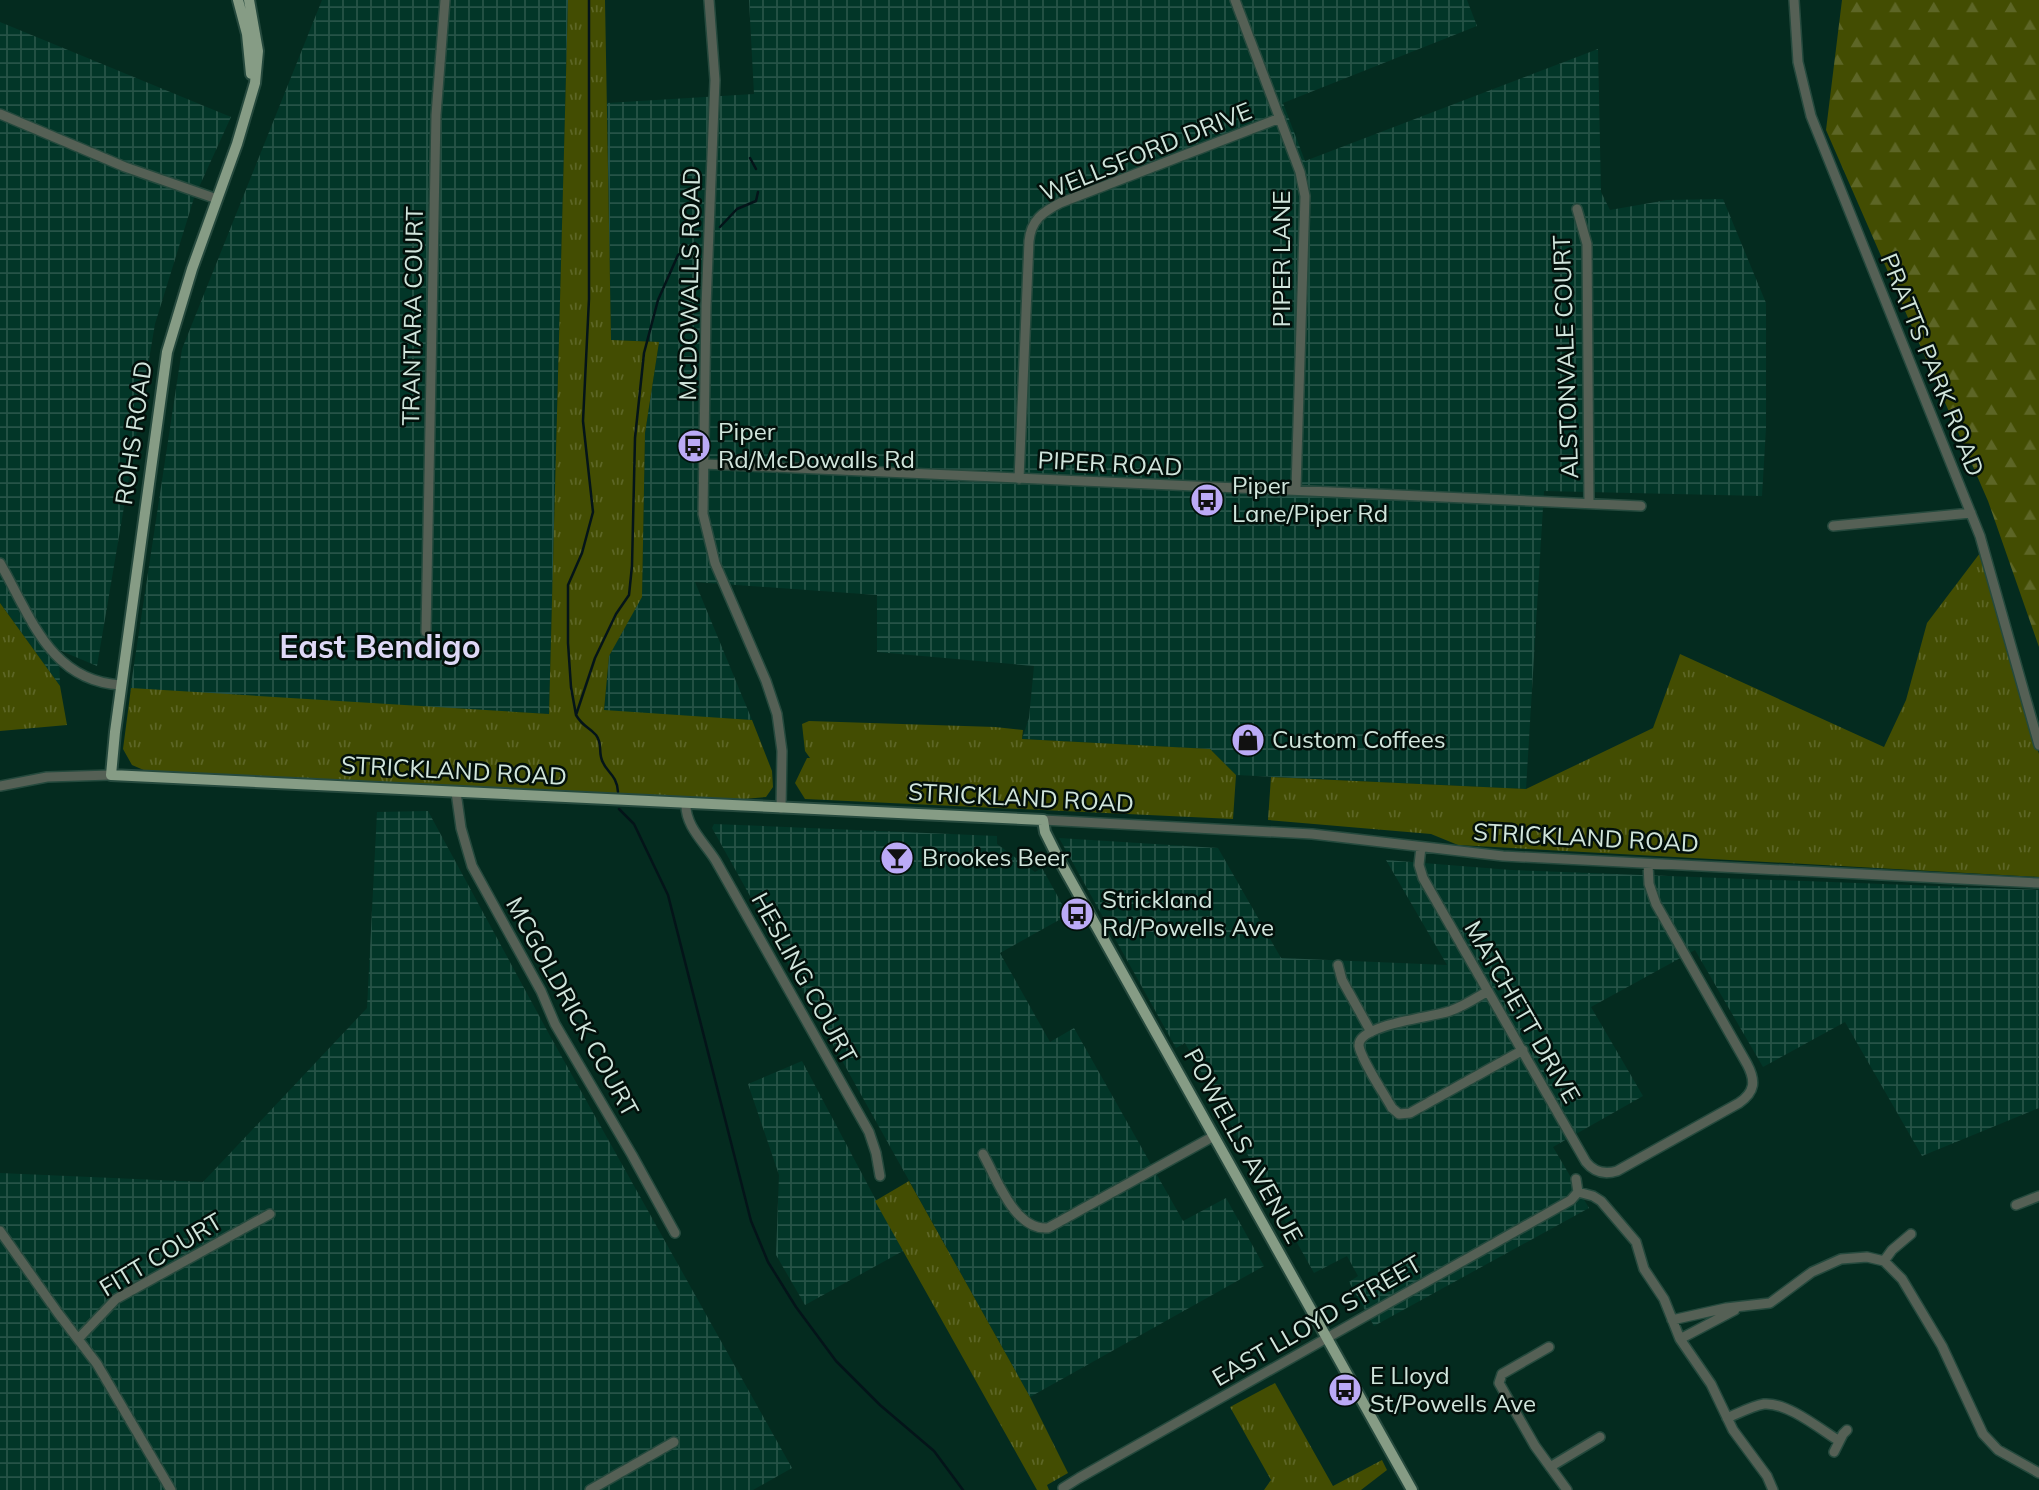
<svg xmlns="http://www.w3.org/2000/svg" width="2039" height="1490" viewBox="0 0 2039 1490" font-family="Mulish,sans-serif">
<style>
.industrial{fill:url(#industrial-grid)}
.grass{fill:url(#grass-tufts)}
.forest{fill:url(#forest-firs)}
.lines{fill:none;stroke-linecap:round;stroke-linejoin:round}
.stream{stroke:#041419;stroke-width:2.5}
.minor-casing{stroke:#25493d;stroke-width:12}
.major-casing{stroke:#25493d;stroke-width:14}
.minor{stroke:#556055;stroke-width:9}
.major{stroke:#869c85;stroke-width:10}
.labels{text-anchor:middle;stroke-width:5;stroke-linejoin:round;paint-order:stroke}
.street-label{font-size:24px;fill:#d1e5dc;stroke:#03100b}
.poi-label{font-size:24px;fill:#d1e5dc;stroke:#03100b;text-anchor:start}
.district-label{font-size:32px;font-weight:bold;fill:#ded8f6;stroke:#03100b}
</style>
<defs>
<pattern id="industrial-grid" width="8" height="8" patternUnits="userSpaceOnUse" patternTransform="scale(1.75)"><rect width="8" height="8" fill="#023628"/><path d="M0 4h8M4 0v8" fill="none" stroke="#265347"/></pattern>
<pattern id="grass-tufts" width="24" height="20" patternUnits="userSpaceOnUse" patternTransform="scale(1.75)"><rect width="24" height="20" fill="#434d02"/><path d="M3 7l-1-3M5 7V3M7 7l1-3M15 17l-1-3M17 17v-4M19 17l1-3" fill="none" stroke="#5d6626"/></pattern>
<pattern id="forest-firs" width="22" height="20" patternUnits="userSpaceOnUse" patternTransform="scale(1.75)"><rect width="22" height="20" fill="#434d02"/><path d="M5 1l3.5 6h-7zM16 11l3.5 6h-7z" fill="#5d6626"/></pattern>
</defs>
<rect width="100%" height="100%" fill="#042b1f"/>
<!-- industrial -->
<path class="industrial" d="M322 0H568L549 714 130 691 182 349Z
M749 0H1467L1477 26 1283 103 1305 161 1598 49 1601 192 1610 210 1667 200 1723 199 1766 303V428L1762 496 1544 491 1526 789 1236 775 1210 749 1022 739 1029 718 1034 666 877 652V595L695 582 752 720 604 711 609 656 642 596 645 433 659 342 611 340 607 103 754 94Z
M0 22 231 117 194 198 155 324 97 666 59 650 60 686 0 603Z
M428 811 549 1034 792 1468 753 1490H0V1173L203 1182 367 1008 377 812Z
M714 824 997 836V844L1035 872 1042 868 1068 915 1000 953 1050 1042 1074 1028 1183 1221 1226 1198 1264 1266 1030 1397 712 828Z
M1059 838 1218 848 1281 958 1447 965 1386 860 1511 870 2039 890V1108L1922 1156 1845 1022 1763 1067 1695 950 1591 1007 1643 1096 1553 1147 1589 1208 1374 1326 1349 1282 1358 1276 1347 1256 1314 1273 1185 1043 1176 1048Z
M802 1061 903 1251 805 1305 776 1255 779 1175 748 1084Z"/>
<!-- grass -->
<path class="grass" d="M568 0H605L611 340 659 342 645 433 642 597 609 656 604 710 752 720 772 771 773 787 766 797 732 800 146 771 132 765 123 749 131 688 549 714Z
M1980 553 2039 754V877L1458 845 1431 834 1268 820 1271 777 1526 789 1653 728 1680 654 1884 747 1906 700 1927 623Z
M0 603 60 686 67 725 0 731Z
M809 721 995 727 1023 730 1022 739 1210 749 1236 775 1233 819 805 799 795 783 807 758H810L805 751 802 724Z
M909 1181 1030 1397 1068 1473 1047 1485 1049 1490H1037L875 1201Z
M1275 1383 1333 1486 1382 1460 1387 1470 1361 1490H1264L1271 1480 1230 1407Z"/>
<!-- forest -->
<path class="forest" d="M1842 0H2039V647L1988 501 1826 130Z"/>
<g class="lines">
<!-- stream -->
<path class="stream" d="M750 158 756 169
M720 227 737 209 756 201 758 192
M576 715 571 687 568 643V585L582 553 593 512 583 421 589 299V0
M618 792C617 773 604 772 601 757 599 748 602 743 596 735 588 726 583 727 576 715L595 658 616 614 629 595 632 566 635 438 644 353 658 300 678 255 695 243
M619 809 634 824 668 895 751 1221 768 1262 796 1307 836 1361 880 1405 934 1451 963 1490"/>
<defs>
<path id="minor" d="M709 0 715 80 706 306 703 514 715 563 766 681 777 714 782 751 781 808
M1235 0 1300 172 1305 196 1296 489
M1794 0 1798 62 1811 116 1980 536 2039 745
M0 114 125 167 217 199
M1577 209 1587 244 1589 503
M704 464 1641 506
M1019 479 1029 241C1031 220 1043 212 1060 203L1280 118
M1833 526 1971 513
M0 563C31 617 50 681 121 685
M426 632 436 115 445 0
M0 786 47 777 111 775
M456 792 461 828 472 866 541 991 555 1024 632 1155 675 1233
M686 804C685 826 705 843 716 861L869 1132 876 1153 880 1176
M1043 820 1312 834 1503 856 2039 883
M1421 847 1419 865 1423 878 1586 1162C1594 1172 1604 1175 1617 1171L1739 1103C1755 1092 1756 1081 1747 1064L1656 904 1649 884 1648 864
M1338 965 1342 980 1371 1032
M1488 991C1476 998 1464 1006 1450 1011 1435 1017 1357 1024 1359 1046 1361 1060 1385 1095 1392 1108L1399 1114 1410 1113 1523 1050
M983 1154C997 1179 1015 1231 1048 1228L1214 1136
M1578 1192 1593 1196 1601 1201 1636 1242 1644 1269 1664 1299 1680 1339 1711 1384 1733 1430 1767 1476 1773 1490
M2016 1205 2039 1196
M0 1231 58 1313 97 1364 171 1490
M1884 1261 1892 1250 1911 1234
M1672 1320 1726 1308 1770 1303 1812 1272 1841 1259 1867 1257 1884 1261 1902 1279 1942 1346 1983 1434 1998 1450 2039 1473
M79 1338 116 1299 270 1214
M1680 1339 1735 1310
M1549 1347 1502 1374 1499 1383 1535 1446 1567 1490
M1727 1418C1739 1413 1752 1406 1764 1404 1787 1402 1820 1429 1839 1441
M1834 1452 1843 1434 1847 1430
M1550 1467 1600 1437
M590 1490 674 1442
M1064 1490 1063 1488 1079 1478 1571 1200 1578 1192 1576 1179"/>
<path id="major" d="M238 0 247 34 251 74
M249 0 258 51 255 83 237 144 192 269 167 352 115 732 111 775 1043 820 1045 832 1057 856 1412 1490"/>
</defs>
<!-- minor casing -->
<use href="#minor" class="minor-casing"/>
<!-- major casing -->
<use href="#major" class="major-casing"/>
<!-- minor -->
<use href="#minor" class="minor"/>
<!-- major -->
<use href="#major" class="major"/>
</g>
<!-- icons -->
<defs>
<symbol id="bus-disc" viewBox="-11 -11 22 22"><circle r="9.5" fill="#bbaaf6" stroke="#03100b"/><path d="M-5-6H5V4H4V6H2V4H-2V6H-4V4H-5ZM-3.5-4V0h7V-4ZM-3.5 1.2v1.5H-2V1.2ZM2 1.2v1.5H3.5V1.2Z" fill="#111"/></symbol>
<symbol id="shop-disc" viewBox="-11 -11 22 22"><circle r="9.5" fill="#bbaaf6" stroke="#03100b"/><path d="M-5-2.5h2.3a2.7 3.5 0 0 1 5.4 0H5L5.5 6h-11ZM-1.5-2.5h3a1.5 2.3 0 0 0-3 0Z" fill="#111"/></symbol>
<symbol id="bar-disc" viewBox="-11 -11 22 22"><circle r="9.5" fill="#bbaaf6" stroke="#03100b"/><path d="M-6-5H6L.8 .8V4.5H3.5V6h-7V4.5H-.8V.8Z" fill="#111"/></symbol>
</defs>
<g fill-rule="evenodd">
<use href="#bus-disc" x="675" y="427" width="38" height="38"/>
<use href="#bus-disc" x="1188" y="481" width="38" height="38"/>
<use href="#shop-disc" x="1229" y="721" width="38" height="38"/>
<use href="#bar-disc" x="878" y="839" width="38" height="38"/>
<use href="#bus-disc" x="1058" y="895" width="38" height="38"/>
<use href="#bus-disc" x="1326" y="1371" width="38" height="38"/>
</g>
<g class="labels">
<!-- street labels -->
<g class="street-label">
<text transform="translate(1146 152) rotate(-22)" y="8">WELLSFORD DRIVE</text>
<text transform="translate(1282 259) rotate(-90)" y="8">PIPER LANE</text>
<text transform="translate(690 284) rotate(-89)" y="8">MCDOWALLS ROAD</text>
<text transform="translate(413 316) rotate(-89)" y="8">TRANTARA COURT</text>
<text transform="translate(1566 357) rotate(-92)" y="8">ALSTONVALE COURT</text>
<text transform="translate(1932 365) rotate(68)" y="8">PRATTS PARK ROAD</text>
<text transform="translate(134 433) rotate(-82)" y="8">ROHS ROAD</text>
<text transform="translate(1110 464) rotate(3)" y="8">PIPER ROAD</text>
<text transform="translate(454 771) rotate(3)" y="8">STRICKLAND ROAD</text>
<text transform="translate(1021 798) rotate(3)" y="8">STRICKLAND ROAD</text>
<text transform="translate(1586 838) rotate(3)" y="8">STRICKLAND ROAD</text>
<text transform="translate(804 978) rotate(61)" y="8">HESLING COURT</text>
<text transform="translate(572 1007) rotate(61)" y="8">MCGOLDRICK COURT</text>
<text transform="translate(1522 1012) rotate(60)" y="8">MATCHETT DRIVE</text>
<text transform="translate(1243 1146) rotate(61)" y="8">POWELLS AVENUE</text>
<text transform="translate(161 1255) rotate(-31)" y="8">FITT COURT</text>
<text transform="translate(1317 1321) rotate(-30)" y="8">EAST LLOYD STREET</text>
</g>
<!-- poi labels -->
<g class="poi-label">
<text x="718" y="440">Piper<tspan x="718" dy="28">Rd/McDowalls Rd</tspan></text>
<text x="1232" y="494">Piper<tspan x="1232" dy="28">Lane/Piper Rd</tspan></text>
<text x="1272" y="748">Custom Coffees</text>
<text x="922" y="866">Brookes Beer</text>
<text x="1102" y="908">Strickland<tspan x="1102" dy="28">Rd/Powells Ave</tspan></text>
<text x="1370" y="1384">E Lloyd<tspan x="1370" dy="28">St/Powells Ave</tspan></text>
</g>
<!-- district labels -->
<g class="district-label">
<text x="380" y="658">East Bendigo</text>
</g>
</g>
</svg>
